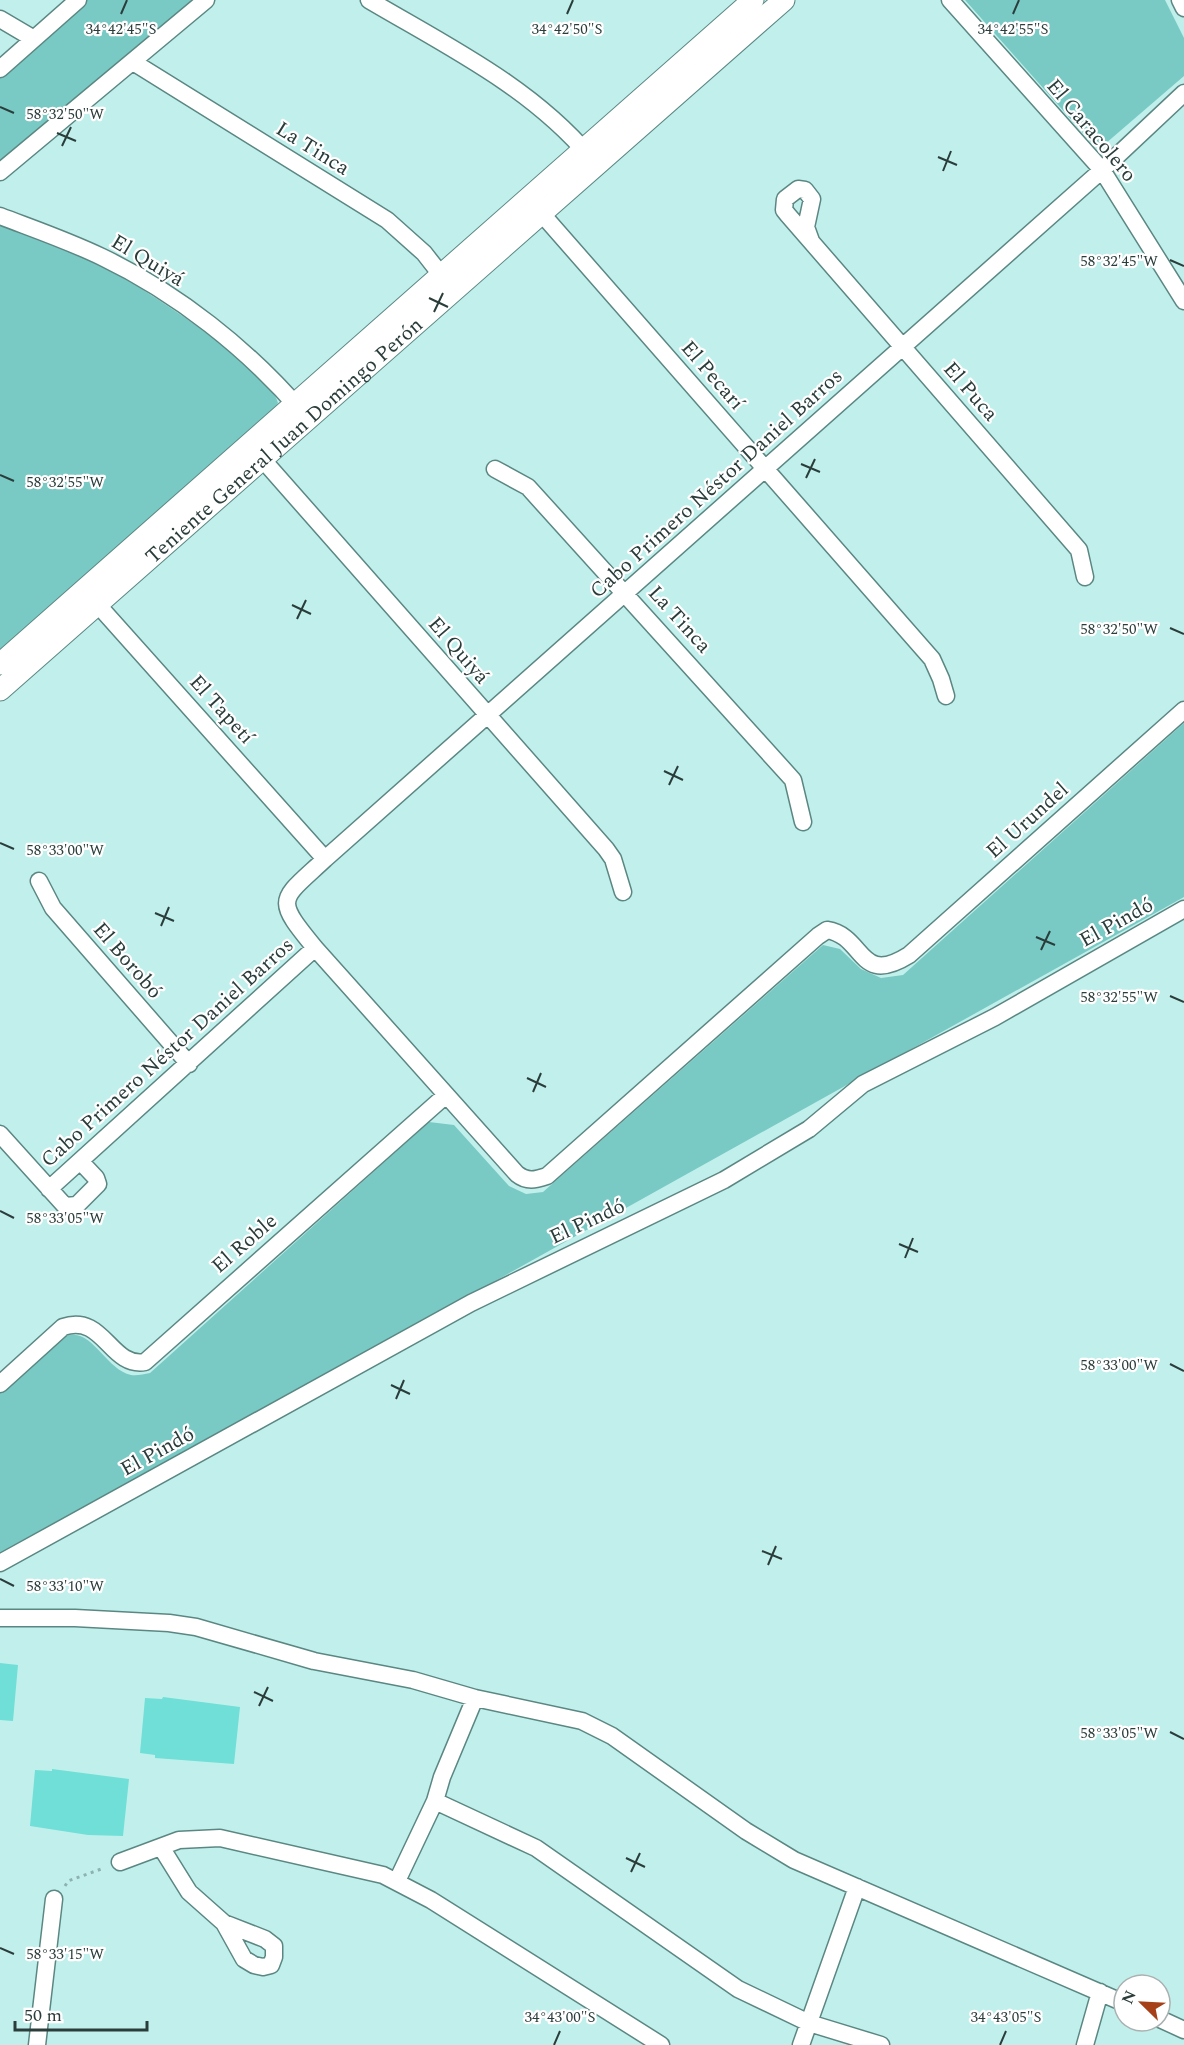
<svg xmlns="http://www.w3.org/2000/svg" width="1184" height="2045" viewBox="0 0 1184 2045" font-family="Spectral,serif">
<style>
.green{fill:#79cac4}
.building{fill:#70dfd7}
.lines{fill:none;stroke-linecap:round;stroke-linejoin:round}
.minor-casing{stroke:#5b8783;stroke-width:19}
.major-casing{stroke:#5b8783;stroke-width:23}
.path{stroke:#8db2af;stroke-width:3;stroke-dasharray:3 4.5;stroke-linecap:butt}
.minor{stroke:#fff;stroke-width:16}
.major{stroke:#fff;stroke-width:21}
.ticks{fill:none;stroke:#2a3d3b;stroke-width:2}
.labels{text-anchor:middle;stroke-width:4.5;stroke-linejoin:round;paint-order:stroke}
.street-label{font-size:21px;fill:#2a3d3b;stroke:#fff}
.ticks-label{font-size:15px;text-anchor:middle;fill:#2a3d3b;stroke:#fff;stroke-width:4.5;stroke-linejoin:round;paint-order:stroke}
</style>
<rect width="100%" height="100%" fill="#c1f0ec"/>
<!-- green -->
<path class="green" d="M78 0H206L0 172V69Z
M965 0H1165L1184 38V76L1105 144 1091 142Z
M0 223C26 232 53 240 78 252 116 270 269 366 278 403L273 411 0 655Z
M1184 723V897L0 1557V1393L62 1338C90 1322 104 1369 131 1375 137 1376 144 1374 150 1373L429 1122 454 1125 509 1186 526 1194 543 1192 823 945 840 949 861 969 881 978 903 975Z"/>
<!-- building -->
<path class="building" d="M0 1663 18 1665 13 1721 0 1720Z
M163 1697 240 1707 234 1764 155 1758V1755L140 1753 145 1698 162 1699Z
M52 1769 129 1779 123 1836 88 1835 30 1826 35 1770 52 1771Z"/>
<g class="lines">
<defs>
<path id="minor" d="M369 0C447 46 531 87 590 157
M950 0 1102 170 1184 301
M1180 0 1184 8
M0 19 34 39
M133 62 387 220 424 253 449 285
M0 69 78 0
M1184 93 1102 170 325 859C280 901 273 897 315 948L517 1174C527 1182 535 1180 547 1176L818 936 827 930C865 936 858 987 909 955L1184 710
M0 172 206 0
M535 206 932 659 941 679 946 696
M0 216C34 229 69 241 102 257 177 293 248 349 302 412
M811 241 806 227 812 199 805 190 798 189 785 199 784 210 788 215 1079 550 1085 577
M256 452 606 849 613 859 623 892
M495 469 528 487 793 780 803 822
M90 596 325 859
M39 881 53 908 189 1064
M0 1134 65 1206 77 1205 98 1184 96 1178 80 1161
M49 1189 315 948
M0 1384 63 1327C104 1313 110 1368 145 1362L446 1095
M0 1563 471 1303 724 1180 809 1129 863 1084 995 1017 1184 909
M0 1618H75L169 1623 196 1627 314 1661 413 1680 475 1698 582 1721 612 1736 746 1831 794 1860 1124 2003
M435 1801 536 1848 738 1989 809 2023 881 2045
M161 1847 189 1892 224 1923 244 1959 254 1965 263 1967 271 1965 274 1957V1946L265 1939 224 1923
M120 1862 179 1840 220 1838 383 1875 431 1900 661 2045
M397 1881 435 1801 442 1777 475 1698
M1160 2019 1184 2030
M37 2045 54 1899
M801 2045 857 1887
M1085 2045 1100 1992"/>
<g id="major">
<path d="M0 664 753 0"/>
<path id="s1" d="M0 690 784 0"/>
</g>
</defs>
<!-- minor casing -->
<use href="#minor" class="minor-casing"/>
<!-- major casing -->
<use href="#major" class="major-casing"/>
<!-- path -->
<path class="path" d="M65 1886 68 1881 104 1868"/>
<!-- minor -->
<use href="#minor" class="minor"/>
<!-- major -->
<use href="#major" class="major"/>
</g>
<!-- ticks -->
<path class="ticks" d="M121 14 127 0M567 14 573 0M1013 14 1019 0M0 107 14 113M57 133 76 141M62 146 71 127M938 157 957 165M943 171 951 151M1170 260 1184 266M429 298 448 307M434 312 443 293M801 464 820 472M0 475 14 481M806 478 815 459M292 605 311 614M297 619 306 600M1170 628 1184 634M664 771 683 780M669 785 678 766M0 843 14 849M155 913 174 921M161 926 169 907M1036 937 1055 945M1041 950 1050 931M1170 996 1184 1002M527 1078 546 1087M533 1092 541 1073M0 1211 14 1218M899 1244 918 1252M905 1258 913 1238M1170 1364 1184 1371M391 1385 410 1394M396 1399 404 1380M762 1551 782 1559M768 1565 776 1546M0 1579 14 1586M254 1692 273 1701M259 1706 268 1687M1170 1732 1184 1739M626 1858 645 1867M631 1872 640 1853M0 1948 14 1954M554 2045 560 2031M1000 2045 1006 2031"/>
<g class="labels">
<!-- street labels -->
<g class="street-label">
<text transform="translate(1092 130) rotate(50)" y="7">El Caracolero</text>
<text transform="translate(313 148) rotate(32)" y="7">La Tinca</text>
<text transform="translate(148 260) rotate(31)" y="7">El Quiyá</text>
<text transform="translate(713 375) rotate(49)" y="7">El Pecarí</text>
<text transform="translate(971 391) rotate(49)" y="7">El Puca</text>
<text dy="7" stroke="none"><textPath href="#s1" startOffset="378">Teniente General Juan Domingo Perón</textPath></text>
<text transform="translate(716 483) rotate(-42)" y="7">Cabo Primero Néstor Daniel Barros</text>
<text transform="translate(680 619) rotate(48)" y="7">La Tinca</text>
<text transform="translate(459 650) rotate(49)" y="7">El Quiyá</text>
<text transform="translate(222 709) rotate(48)" y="7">El Tapetí</text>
<text transform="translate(1027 820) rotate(-42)" y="7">El Urundel</text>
<text transform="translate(1116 922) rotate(-29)" y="7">El Pindó</text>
<text transform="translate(128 960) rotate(49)" y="7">El Borobó</text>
<text transform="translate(167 1052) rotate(-42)" y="7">Cabo Primero Néstor Daniel Barros</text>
<text transform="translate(587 1221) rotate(-25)" y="7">El Pindó</text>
<text transform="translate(244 1243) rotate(-41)" y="7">El Roble</text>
<text transform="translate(157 1451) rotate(-29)" y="7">El Pindó</text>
</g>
</g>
<g class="ticks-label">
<text x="121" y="34">34°42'45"S</text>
<text x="567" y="34">34°42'50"S</text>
<text x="1013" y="34">34°42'55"S</text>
<text x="65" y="119">58°32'50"W</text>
<text x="1119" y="266">58°32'45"W</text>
<text x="65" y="487">58°32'55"W</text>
<text x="1119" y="634">58°32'50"W</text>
<text x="65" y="855">58°33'00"W</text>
<text x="1119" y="1002">58°32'55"W</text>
<text x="65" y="1223">58°33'05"W</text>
<text x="1119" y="1370">58°33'00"W</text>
<text x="65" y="1591">58°33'10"W</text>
<text x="1119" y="1738">58°33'05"W</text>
<text x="65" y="1959">58°33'15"W</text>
<text x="560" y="2022">34°43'00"S</text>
<text x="1006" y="2022">34°43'05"S</text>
</g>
<!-- north arrow -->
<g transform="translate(1142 2003) rotate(294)"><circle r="28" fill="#ffffff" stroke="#aab1b1" stroke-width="1.5"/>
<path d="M0-4.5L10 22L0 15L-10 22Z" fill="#a64018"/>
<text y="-9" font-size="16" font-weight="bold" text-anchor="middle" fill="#2a3d3b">N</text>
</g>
<!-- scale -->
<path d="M15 2021v9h132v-9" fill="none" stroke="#2a3d3b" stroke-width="3"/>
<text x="24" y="2021" font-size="18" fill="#2a3d3b" stroke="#ffffff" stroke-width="4.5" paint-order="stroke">50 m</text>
</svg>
